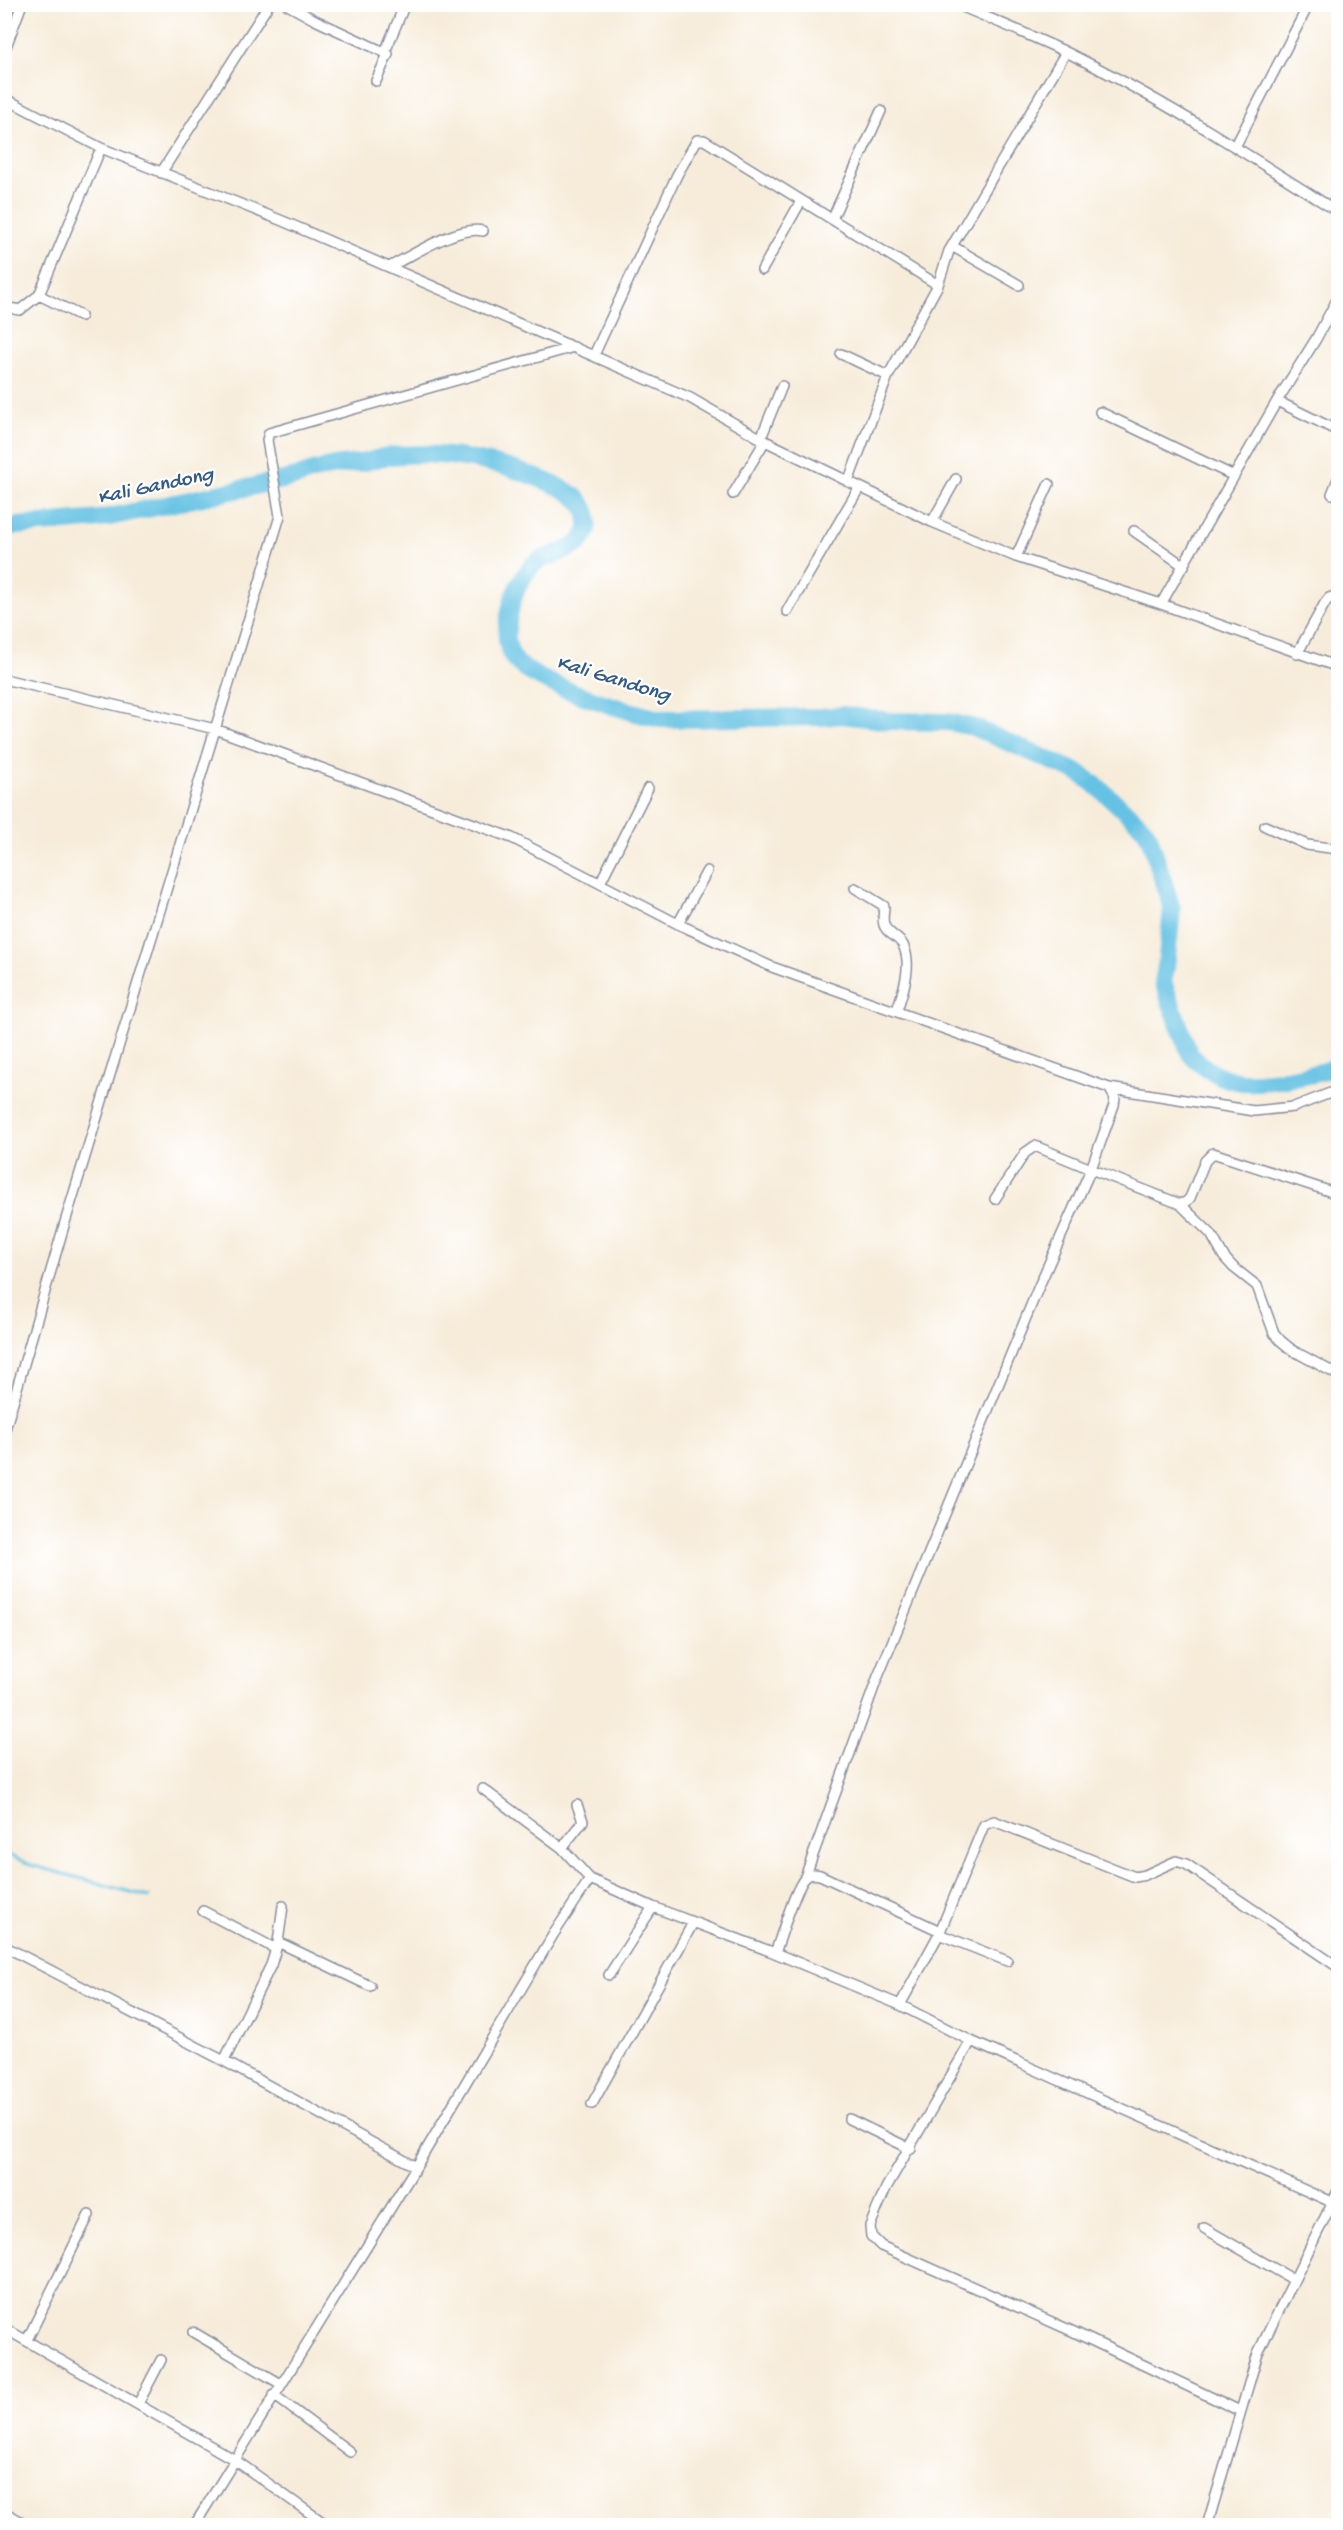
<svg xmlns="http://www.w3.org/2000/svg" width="1343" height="2530" viewBox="0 0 1343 2530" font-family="'Gochi Hand',sans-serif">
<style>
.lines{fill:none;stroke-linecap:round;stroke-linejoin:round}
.stream{stroke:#66c2e4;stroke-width:3}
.river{stroke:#66c2e4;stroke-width:18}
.minor-casing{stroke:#898e9c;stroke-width:12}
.minor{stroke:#fff;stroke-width:9}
.labels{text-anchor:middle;stroke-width:4.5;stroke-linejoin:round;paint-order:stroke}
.water-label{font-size:21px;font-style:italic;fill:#325b86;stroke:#fff}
</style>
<rect width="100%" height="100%" fill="#fff"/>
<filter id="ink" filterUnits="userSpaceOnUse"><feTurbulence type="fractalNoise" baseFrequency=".0167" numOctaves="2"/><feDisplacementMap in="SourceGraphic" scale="12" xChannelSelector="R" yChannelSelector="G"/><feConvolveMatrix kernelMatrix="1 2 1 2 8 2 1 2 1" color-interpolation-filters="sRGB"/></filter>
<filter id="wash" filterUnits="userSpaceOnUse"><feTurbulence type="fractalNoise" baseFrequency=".008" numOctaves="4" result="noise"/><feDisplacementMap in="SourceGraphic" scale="24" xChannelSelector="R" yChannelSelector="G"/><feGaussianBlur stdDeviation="1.35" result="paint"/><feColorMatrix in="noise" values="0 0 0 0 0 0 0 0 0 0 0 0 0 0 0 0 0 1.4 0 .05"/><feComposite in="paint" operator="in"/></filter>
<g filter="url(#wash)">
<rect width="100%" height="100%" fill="#f7ecda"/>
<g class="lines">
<!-- stream -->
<path class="stream" d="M4 1853 31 1865 149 1897"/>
<!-- river -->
<path class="river" d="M4 527 100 519 297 477C317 468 337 465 359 463 369 462 379 457 390 456 441 450 498 461 545 481 565 489 587 498 588 522 588 554 546 552 534 564 520 578 512 597 509 616 506 630 505 642 512 656 524 681 631 713 660 719L822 717 842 715 890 721 948 722 973 727 1079 773 1098 787 1142 826 1149 836 1172 909 1166 967 1163 982 1190 1054C1203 1069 1222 1079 1242 1082 1264 1084 1319 1075 1338 1066"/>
</g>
</g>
<g filter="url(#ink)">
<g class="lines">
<defs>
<path id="minor" d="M286 4 315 20 388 54 376 81
M956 4C993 20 1030 35 1066 52 1160 98 1250 156 1338 212
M4 52 22 4
M385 52 405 4
M4 98 101 148 285 222 690 398 765 441 932 522 1016 557 1161 604 1338 667
M1235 147 1309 4
M161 173 269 4
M832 219 881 111
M952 246 1019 285
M389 267C413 255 458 225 483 231
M762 270 801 201
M39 295 81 316
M4 307 20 310 39 295 101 148
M841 354 888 376
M594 355 677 175 697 140H704L938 285
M1277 401 1338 431
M1100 412 1234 476
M761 438 782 386
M848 482 888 376 938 285 949 251 1066 52
M733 494 765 441
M1332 494 1338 479
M932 522 956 479
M1134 531 1184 566
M1016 557 1049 484
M1161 604 1277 401 1316 339 1338 298
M787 611 859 488
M1297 654 1325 603 1329 598 1338 595
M4 679 215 729 512 838 678 924 772 967 1109 1088 1115 1098 1114 1105 1091 1169 1180 1204 1186 1202 1190 1198 1205 1161 1213 1153 1338 1194
M1265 826 1307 845 1338 849
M600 883 648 788
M855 888 884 906C884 912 882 919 884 925 887 934 899 937 903 945 913 965 903 991 897 1010
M678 924 707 871
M1109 1088 1254 1111 1294 1107 1338 1090
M1180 1204 1211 1234 1224 1257 1233 1267 1257 1286 1274 1333 1281 1341 1292 1350 1338 1375
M4 1433 63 1229 280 516 267 440 269 433 574 347
M483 1789 562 1848 590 1879
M562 1848 583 1821 577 1805
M805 1877 877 1679 1039 1286 1091 1169 1035 1146 1025 1153 995 1199
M203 1911 276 1949
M939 1934 1007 1961
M278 1942 370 1986
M4 1946 224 2061 416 2167
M775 1953C781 1937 796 1885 806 1877 810 1873 815 1874 820 1875L940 1931
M609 1975 653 1907
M900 2005 939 1934 984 1825 994 1821 1135 1877 1145 1875 1176 1861 1186 1864 1338 1967
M971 2041 886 2188 877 2209 870 2226 871 2236 881 2246 1074 2332 1240 2411
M224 2061 271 1965 278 1942 283 1906
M592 2104 693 1923
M849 2119 911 2149
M1204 2228 1294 2280
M4 2328 235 2460 328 2526
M193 2332 281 2384
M27 2340 89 2215
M274 2395 350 2452
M138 2404 161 2360
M4 2512 29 2526
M194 2526 416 2167 553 1935 590 1879 653 1907 775 1953 900 2005 971 2041 1338 2205
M1207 2526 1258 2353 1338 2191"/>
</defs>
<!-- minor casing -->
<use href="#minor" class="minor-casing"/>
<!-- minor -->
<use href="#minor" class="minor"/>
</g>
</g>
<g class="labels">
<!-- water labels -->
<g class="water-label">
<text transform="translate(155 484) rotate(-12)" y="7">Kali Gandong</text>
<text transform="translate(614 677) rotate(17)" y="7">Kali Gandong</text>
</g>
</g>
<!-- margin -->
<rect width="1343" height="2530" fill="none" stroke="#fff" stroke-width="24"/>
</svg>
